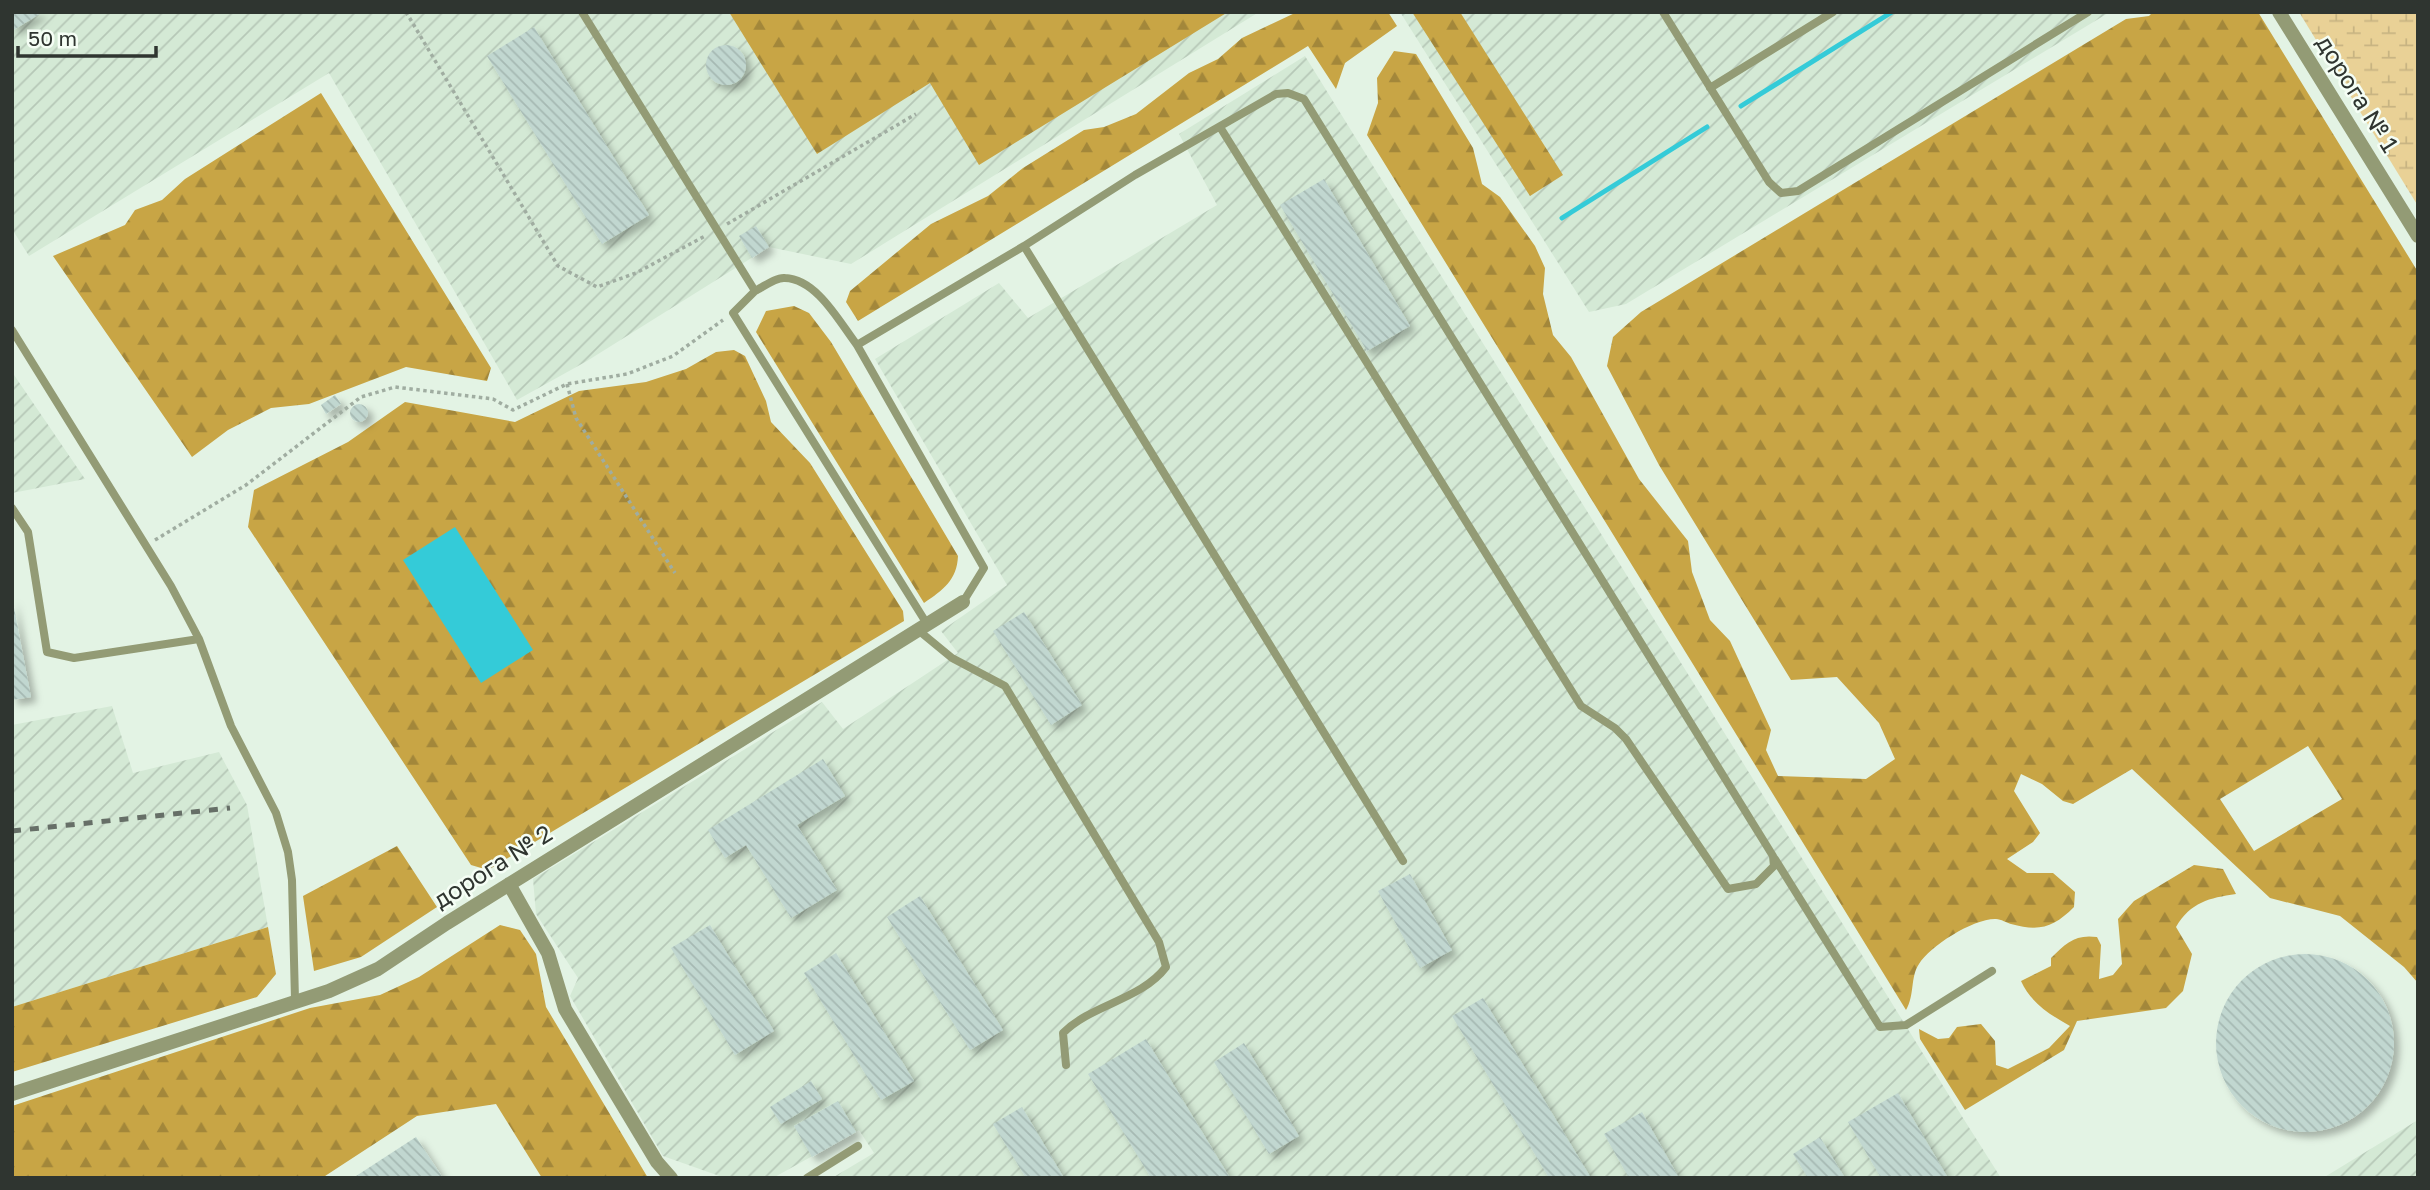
<svg xmlns="http://www.w3.org/2000/svg" width="2430" height="1190" viewBox="0 0 2430 1190" font-family="'Golos Text',sans-serif">
<style>
.industrial{fill:url(#industrial-furrows)}
.forest{fill:url(#forest-firs);fill-rule:evenodd}
.wetland{fill:url(#wetland-marsh)}
.water{fill:#34cbd8}
.lines{fill:none;stroke-linecap:round;stroke-linejoin:round}
.stream{stroke:#34cbd8;stroke-width:5}
.building{fill:url(#building-back-hatch);filter:url(#shadow)}
.path{stroke:#a0ada1;stroke-width:3.5;stroke-dasharray:3.5 3.5;stroke-linecap:butt}
.lane{stroke:#939b75;stroke-width:8}
.street{stroke:#939b75;stroke-width:14}
.rail{stroke:#666f67;stroke-width:5;stroke-dasharray:9 9;stroke-linecap:butt}
.labels{text-anchor:middle;stroke-width:5;stroke-linejoin:round;paint-order:stroke}
.street-label{font-size:24px;fill:#2f3530;stroke:#f5fef5}
</style>
<defs>
<pattern id="industrial-furrows" width="10" height="10" patternUnits="userSpaceOnUse" patternTransform="scale(1.75)"><rect width="10" height="10" fill="#d4e9d5"/><path d="M-1 1l2-2M0 10L10 0M9 11l2-2" fill="none" stroke="#b6c8b7"/></pattern>
<pattern id="forest-firs" width="22" height="20" patternUnits="userSpaceOnUse" patternTransform="scale(1.75)"><rect width="22" height="20" fill="#c8a545"/><path d="M5 1l3.5 6h-7zM16 11l3.5 6h-7z" fill="#a3873a"/></pattern>
<pattern id="wetland-marsh" width="20" height="14" patternUnits="userSpaceOnUse" patternTransform="scale(1.75)"><rect width="20" height="14" fill="#e9d196"/><path d="M1 5h8M5 5V1M11 12h8M15 12V8" fill="none" stroke="#c8b482"/></pattern>
<pattern id="building-back-hatch" width="6" height="6" patternUnits="userSpaceOnUse" patternTransform="scale(1.75)"><rect width="6" height="6" fill="#c1d7d0"/><path d="M-1 5l2 2M0 0l6 6M5-1l2 2" fill="none" stroke="#a6b9b3"/></pattern>
<filter id="shadow"><feDropShadow dx="5.5" dy="5.5" stdDeviation="3.5" flood-color="#0004"/></filter>
</defs>
<rect width="100%" height="100%" fill="#e3f3e4"/>
<!-- industrial -->
<path class="industrial" d="M12 12H1259L851 264 769 247 587 361 517 400 329 73 29 256 12 229Z
M1400 12H2110L1626 304 1589 312Z
M1305 56 1963 1118 2001 1178H832L874 1153 859 1130 773 1178H725L663 1156 570 996 578 978 536 914 533 879 822 702 843 729 958 653 941 631 1007 585 875 359 999 283 1028 318 1217 205 1179 134Z
M12 372 85 479 12 493Z
M112 706 133 773 219 752 247 805 268 927 12 1007V725Z
M2418 1120V1178H2323Z"/>
<!-- forest -->
<path class="forest" d="M729 12H1228L979 165 930 83 817 154Z
M1297 12H1388L1397 26 1345 63 1336 89 1308 46 858 321 846 302 850 291 931 224 988 196 1023 168 1084 130 1104 127 1136 114 1189 73 1218 59 1242 38Z
M1412 12H1460L1563 175 1530 196Z
M2153 12H2258L2418 272V983L2404 967 2340 916 2270 898 2132 769 2073 804 2063 801 2042 784 2021 774 2014 791 2040 833 2033 842 2007 859 2027 873H2053L2075 892 2074 907C2054 927 2040 932 2011 924 2007 923 2001 919 1996 919 1974 918 1930 946 1919 964 1910 977 1915 995 1906 1010L1367 135 1378 103 1377 78 1394 51 1416 54 1473 148 1482 184 1500 197 1535 246 1545 268 1543 294 1553 335 1571 357 1639 479 1688 541 1692 572 1710 620 1730 641 1771 730 1766 750 1778 776 1866 779 1895 759 1879 723 1837 677 1791 680 1659 465 1607 366 1613 337 1641 312 2126 19 2149 16ZM2308 746 2342 799 2254 851 2220 799Z
M321 93 491 368 487 381 406 367 309 404 271 408 228 430 192 457 53 256 125 225 135 210 162 200 185 179Z
M794 306 809 313 831 342 958 556C957 580 943 590 924 603L756 332 766 311Z
M734 350 745 356 766 401 771 422 810 463 903 611 904 621 488 870 471 865 248 527 254 490 348 442 405 402 515 422 579 391 646 382 686 369 716 352Z
M397 846 437 907 361 957 314 971 303 896Z
M2194 865 2223 869 2236 894C2209 898 2191 902 2176 927L2192 954 2183 991 2166 1008 2077 1021 2064 1050 1965 1110 1920 1039 1919 1029 1938 1039 1949 1038 1957 1027 1981 1024 1995 1041 1996 1065 2008 1069 2049 1048 2070 1026C2049 1014 2031 1003 2021 981L2051 966V958C2066 943 2075 934 2097 937L2101 945 2099 979 2113 975 2122 964 2118 919 2134 901Z
M500 925 520 930 536 954 546 1007 648 1178H542L496 1104 417 1116 322 1178H12V1106L310 1008 380 995 419 977Z
M268 927 276 974 257 997 12 1072V1007Z"/>
<!-- wetland -->
<path class="wetland" d="M2299 12H2418V206L2313 35Z"/>
<!-- water -->
<path class="water" d="M455 527 533 650 481 683 403 560Z"/>
<g class="lines">
<!-- stream -->
<path class="stream" d="M1741 106 1892 12
M1562 218 1707 127"/>
</g>
<!-- building -->
<path class="building" d="M12 12H43L12 31Z
M534 27 649 215 602 244 487 56Z
M706 65a20 20 0 1 1 40 0a20 20 0 1 1-40 0Z
M1324 179 1410 326 1367 351 1280 205Z
M756 226 769 247 752 258 739 236Z
M335 395 341 404 326 414 321 405Z
M350 413a9 9 0 1 1 18 0a9 9 0 1 1-18 0Z
M12 597 31 697 12 700Z
M1024 612 1082 705 1051 725 993 631Z
M823 759 845 796 797 825 837 890 791 918 746 845 725 858 708 830Z
M1410 874 1452 950 1420 968 1378 891Z
M920 896 1003 1030 970 1050 887 917Z
M710 925 774 1031 735 1055 671 948Z
M836 953 914 1081 881 1100 804 973Z
M2216 1043a89 89 0 1 1 178 0a89 89 0 1 1-178 0Z
M1483 998 1591 1178H1549L1452 1016Z
M1146 1039 1230 1178H1151L1088 1074Z
M1244 1043 1299 1136 1269 1154 1214 1062Z
M811 1081 822 1099 781 1124 770 1107Z
M1898 1093 1948 1178H1881L1848 1122Z
M838 1101 856 1132 812 1157 794 1126Z
M1022 1107 1064 1178H1026L993 1124Z
M1642 1112 1679 1178H1629L1604 1134Z
M416 1137 443 1178H353Z
M1820 1137 1845 1178H1808L1793 1154Z"/>
<g class="lines">
<!-- path -->
<path class="path" d="M406 12 558 266 597 287 636 273 705 236
M727 224 916 114
M567 384 576 418 675 573
M155 540 246 485 361 397 395 387 493 399 513 410 567 384 627 374 673 356 723 320"/>
<!-- lane -->
<path class="lane" d="M582 12 755 291C763 287 776 277 785 278 817 279 840 323 857 345
M1663 12 1769 182 1781 193 1798 191 2088 12
M1710 88 1833 12
M1024 246 1403 861
M755 291 733 313 927 624
M12 330 171 586 199 639 231 726 276 813 288 852 292 880 295 1000
M12 508 28 532 47 652 74 658 199 639
M963 602 984 568 857 345 1024 246 1135 175 1276 94 1288 93 1304 99 1773 856 1774 866 1756 884 1728 889 1626 739 1615 728 1581 706 1220 127
M918 630 952 658 1005 686 1159 942 1166 967C1141 1000 1092 1004 1063 1033L1066 1065
M1775 859 1880 1027 1906 1025 1992 971
M807 1178 858 1146"/>
<!-- street -->
<path class="street" d="M2279 12 2418 236
M509 884 548 953 565 1009 657 1162 671 1178
M12 1094 329 991 378 969 447 923 963 602"/>
<!-- rail -->
<path class="rail" d="M12 831 230 808"/>
</g>
<g class="labels">
<!-- street labels -->
<g class="street-label">
<text transform="translate(2357 94) rotate(58)" y="8">дорога № 1</text>
<text transform="translate(493 867) rotate(-32)" y="8">дорога № 2</text>
</g>
</g>
<!-- border -->
<rect width="2430" height="1190" fill="none" stroke="#2f3530" stroke-width="28"/>
<!-- scale -->
<path d="M18 46v10h138v-10" fill="none" stroke="#2f3530" stroke-width="3.5"/>
<text x="28" y="46" font-size="21" fill="#2f3530" stroke="#f5fef5" stroke-width="5" paint-order="stroke">50 m</text>
</svg>
